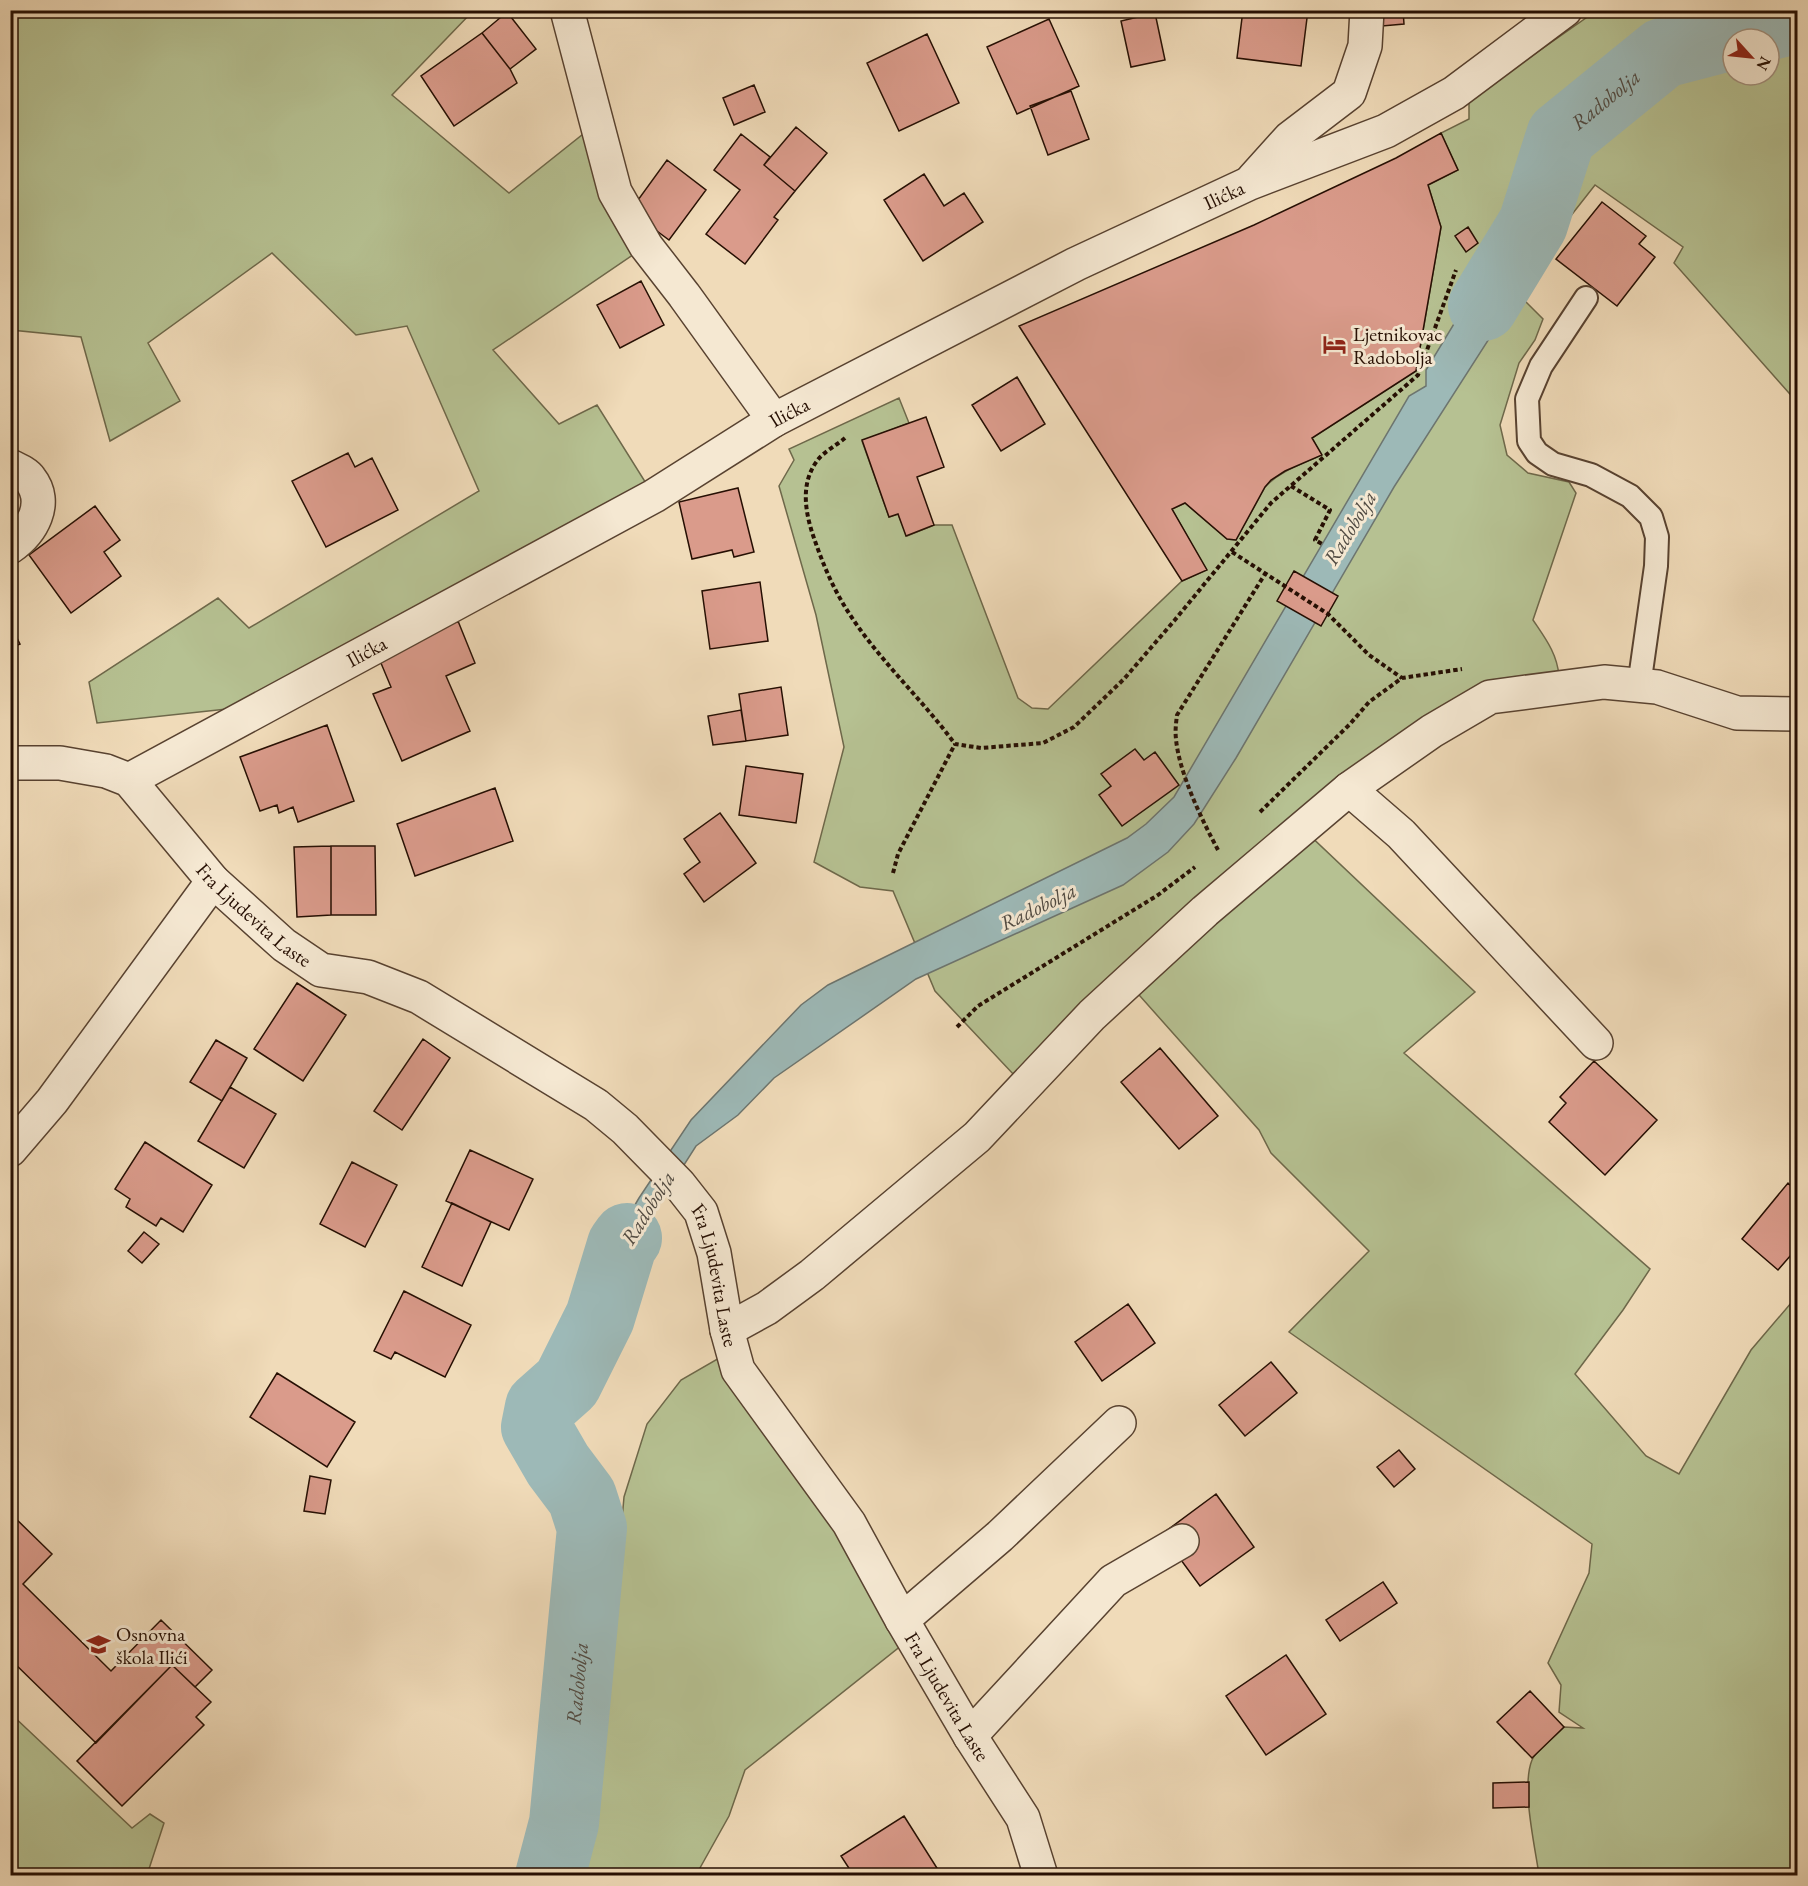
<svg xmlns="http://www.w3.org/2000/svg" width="1808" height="1886" viewBox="0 0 1808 1886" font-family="'EB Garamond',serif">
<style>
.green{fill:#b6c192;stroke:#6e684a;stroke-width:1.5;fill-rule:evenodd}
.water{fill:#9db9b7;stroke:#6d756f;stroke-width:1.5}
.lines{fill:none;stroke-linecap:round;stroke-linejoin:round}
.river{stroke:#9db9b7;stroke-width:70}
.building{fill:#da9b8b;stroke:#260f03;stroke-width:1.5}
.lane-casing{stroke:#584230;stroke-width:26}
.street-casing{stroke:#584230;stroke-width:36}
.path{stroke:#260f03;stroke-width:4;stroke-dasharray:4.5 3;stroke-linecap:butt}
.lane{stroke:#f5e8d2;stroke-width:22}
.street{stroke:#f5e8d2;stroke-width:33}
.labels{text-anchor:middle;stroke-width:6;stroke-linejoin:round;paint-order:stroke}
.street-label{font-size:20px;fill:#260f03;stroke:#f5e8d2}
.poi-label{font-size:20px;fill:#260f03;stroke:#f5e8d2;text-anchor:start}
.water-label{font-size:21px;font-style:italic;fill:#504a42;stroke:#f5e8d2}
</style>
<rect width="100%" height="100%" fill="#f0dbb9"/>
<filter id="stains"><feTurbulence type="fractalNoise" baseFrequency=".00333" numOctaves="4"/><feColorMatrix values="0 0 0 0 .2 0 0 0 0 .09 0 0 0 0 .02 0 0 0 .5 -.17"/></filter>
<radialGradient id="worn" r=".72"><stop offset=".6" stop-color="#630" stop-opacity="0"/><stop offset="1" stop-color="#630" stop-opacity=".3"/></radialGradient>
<!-- green -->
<path class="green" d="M10 11H473L392 95 509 193 597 123 646 246 493 350 559 424 597 405 649 488 227 709 97 723 89 682 218 598 249 628 479 491 407 326 356 335 272 253 148 343 180 401 110 441 81 337 11 330Z
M1596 11H1797V402L1674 263 1683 247 1595 185 1555 236 1518 294 1543 319 1535 340 1519 363 1500 425 1507 455 1528 473 1569 482 1576 493 1533 620C1545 638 1557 653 1559 676L1535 682 1302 828 1475 992 1404 1053 1650 1269 1623 1310 1575 1374 1646 1456 1679 1474 1751 1350 1797 1296V1875H1539C1535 1846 1521 1787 1532 1760 1535 1751 1557 1735 1564 1727L1583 1728 1559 1712 1561 1685 1548 1663 1589 1573 1592 1544 1289 1332 1369 1251 1271 1153 1259 1130 1124 978 1015 1076 935 991 893 891 860 887 814 862 844 747 816 615 779 486 794 460 789 449 899 398 909 423 862 441 889 517 898 514 907 536 934 525H952L1018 698 1032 708 1048 709 1182 581 1206 570 1172 509 1185 503 1227 539 1236 540 1265 487C1280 471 1302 464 1321 455L1312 438 1416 371 1441 227 1428 185 1458 170 1441 133 1469 119V100ZM1733 39H1769V75H1733Z
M733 1350 912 1637 745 1770 729 1816 696 1875 571 1876 579 1864 604 1727 624 1497 647 1424 681 1380Z
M10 1713 132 1828 150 1814 164 1823 147 1875H11Z"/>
<!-- water -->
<path class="water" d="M1520 215 1555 236 1394 487 1236 758 1194 824 1168 852 1123 885 916 979 774 1078 738 1115 696 1146 636 1240 634 1250 643 1257 610 1333 578 1324 591 1280 639 1198 691 1120 801 1005 828 985 1127 838 1146 824 1174 797 1409 396 1426 386V370Z"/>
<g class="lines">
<!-- river -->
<g class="river">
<path id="s1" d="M1483 306 1533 224 1561 136 1663 53 1798 18"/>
<path id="s2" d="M550 1876 564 1823 592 1528 582 1497 558 1465 536 1427 540 1407 567 1383 600 1317 622 1245 627 1238"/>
</g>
</g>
<!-- building -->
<path class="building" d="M1243 10H1308L1301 66 1237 58Z
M1381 10H1403L1404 24 1382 26Z
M507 12 536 49 510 69 482 33Z
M1155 13 1165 60 1131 67 1121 21Z
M1049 19 1079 86 1017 114 987 47Z
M482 33 510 69 517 83 454 126 421 76Z
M927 34 959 103 899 131 867 63Z
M754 85 765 112 734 125 723 98Z
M1071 91 1089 139 1048 155 1030 106Z
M796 127 827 153 795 191 764 165Z
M1441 133 1458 170 1428 185 1441 227 1416 371 1312 438 1322 455 1285 471 1271 480 1265 487 1236 540 1227 539 1185 503 1172 509 1207 570 1182 581 1019 326 1254 225 1396 158Z
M741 134 770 157 764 165 795 191 774 217 778 220 745 264 706 234 740 190 714 170Z
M667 160 706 190 669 240 630 211Z
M924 174 944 206 964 193 983 222 923 261 884 200Z
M1602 202 1646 236 1639 244 1655 257 1617 306 1556 259Z
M1468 227 1478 243 1466 252 1455 236Z
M641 281 664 325 620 348 597 305Z
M1017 377 1045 424 1001 451 972 405Z
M926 417 944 467 917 477 934 525 906 536 898 514 889 517 862 440Z
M348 453 355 467 372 458 398 510 326 547 292 481Z
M738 488 754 552 734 557 732 550 692 559 679 502Z
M95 506 120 540 104 552 121 576 71 613 29 555Z
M1294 571 1338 596 1321 626 1277 601Z
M760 582 768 641 710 649 702 591Z
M458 621 475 663 446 676 470 731 402 761 373 694 391 687 378 656Z
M10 624 20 644 10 648Z
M781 687 788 735 746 741 739 694Z
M741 710 746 741 713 745 708 716Z
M327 725 354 801 298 822 293 807 279 813 277 805 260 811 240 757Z
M1135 749 1144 760 1155 752 1179 785 1122 826 1099 795 1111 786 1101 774Z
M746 766 803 774 796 823 739 815Z
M495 788 513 841 415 876 397 824Z
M720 813 756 863 704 902 684 874 700 862 684 839Z
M331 846H375L376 915H331Z
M331 846V915L297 917 294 847Z
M297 983 346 1015 303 1081 254 1049Z
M423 1039 450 1058 402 1130 374 1111Z
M216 1040 247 1058 222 1101 190 1082Z
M1160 1048 1218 1116 1179 1149 1121 1082Z
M1594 1061 1657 1120 1605 1175 1549 1122 1566 1103 1560 1097Z
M230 1087 276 1114 244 1168 198 1141Z
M145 1142 212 1185 183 1232 161 1218 156 1226 126 1207 130 1199 115 1189Z
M470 1150 533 1179 509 1230 446 1201Z
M352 1162 397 1185 365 1247 320 1224Z
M1796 1182 1798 1183V1247L1778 1270 1742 1239 1788 1183 1792 1187Z
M452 1203 491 1222 462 1286 422 1267Z
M144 1232 159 1244 142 1263 128 1251Z
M404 1291 471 1325 445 1377 395 1352 391 1359 374 1351Z
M1128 1304 1155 1343 1102 1381 1075 1342Z
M1271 1362 1297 1393 1245 1436 1219 1405Z
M277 1373 355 1422 327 1467 250 1417Z
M1399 1450 1415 1469 1394 1487 1377 1467Z
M310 1476 331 1480 325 1514 304 1511Z
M1216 1494 1254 1547 1200 1586 1162 1534Z
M10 1513 52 1554 23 1584 111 1671 161 1620 212 1670 195 1687 172 1665 96 1743 10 1659Z
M1383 1582 1397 1603 1340 1641 1326 1620Z
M1286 1655 1326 1714 1266 1755 1226 1696Z
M172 1665 211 1702 196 1717 204 1725 122 1806 77 1761Z
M1530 1691 1564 1727 1532 1758 1497 1722Z
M1529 1782V1807L1493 1808V1783Z
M904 1816 942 1876H854L841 1856Z"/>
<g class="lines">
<defs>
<path id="lane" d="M1586 298 1541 366 1527 399 1529 441 1537 453 1553 464 1591 475 1630 496 1651 517 1657 537 1656 566 1639 686"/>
<g id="street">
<path d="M567 10 615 192 646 246 684 295 774 420"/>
<path d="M1253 179 1290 138 1349 93 1365 46 1367 10"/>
<path d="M10 466C16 469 26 473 30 479 49 503 32 532 10 547"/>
<path id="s3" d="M10 763H60L106 771 129 780 213 881 284 945 321 970 368 977 419 997 596 1105 625 1129 679 1184 701 1212 714 1253 727 1330 738 1370 849 1523 902 1620 970 1736 1023 1818 1041 1876"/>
<path id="s4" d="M129 780 654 496 774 420 1076 264 1250 183 1386 131 1454 93 1565 10"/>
<path d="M1349 789 1401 834 1596 1043"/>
<path d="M10 1150 52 1101 213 881"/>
<path d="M727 1330 767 1308 812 1275 977 1137 1092 1015 1205 911 1349 789 1432 731 1490 697 1604 682 1657 687 1737 713 1798 714"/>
<path d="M902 1620 1000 1536 1119 1423"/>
<path d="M970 1736 1113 1581 1182 1541"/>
</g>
</defs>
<!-- lane casing -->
<use href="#lane" class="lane-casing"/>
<!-- street casing -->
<use href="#street" class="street-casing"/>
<!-- path -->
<path class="path" d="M845 438C837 445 823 452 817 461 799 485 806 516 815 541 822 561 830 581 841 600 871 653 919 695 955 744L981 748 1043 743 1074 727 1124 679 1174 621 1271 503 1418 375 1456 270
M1291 486 1330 510 1315 540 1322 544
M1232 552 1328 614 1369 655 1402 678
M1260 812 1350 724 1369 702 1402 678 1462 669
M1218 850C1202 820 1179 773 1176 739 1175 731 1176 723 1177 715L1265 574
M893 873 898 854 955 744
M957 1027 978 1006 1158 895 1195 867"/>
<!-- lane -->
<use href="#lane" class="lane"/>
<!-- street -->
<use href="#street" class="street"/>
</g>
<!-- icons -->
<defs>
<symbol id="hotel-bare" viewBox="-9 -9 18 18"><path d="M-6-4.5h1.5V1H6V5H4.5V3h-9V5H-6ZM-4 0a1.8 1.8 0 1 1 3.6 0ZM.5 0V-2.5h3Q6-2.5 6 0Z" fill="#8f2418" stroke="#f5e8d2" stroke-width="2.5" paint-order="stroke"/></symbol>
<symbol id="school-bare" viewBox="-9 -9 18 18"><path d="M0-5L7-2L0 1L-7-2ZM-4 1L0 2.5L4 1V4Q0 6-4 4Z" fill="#8f2418" stroke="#f5e8d2" stroke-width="2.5" paint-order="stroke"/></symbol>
</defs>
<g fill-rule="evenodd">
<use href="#hotel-bare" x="1318" y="328" width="33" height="33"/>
<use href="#school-bare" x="82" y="1628" width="33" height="33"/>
</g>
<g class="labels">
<!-- street labels -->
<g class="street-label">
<text dy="7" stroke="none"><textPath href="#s4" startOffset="1242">Ilićka</textPath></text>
<text dy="7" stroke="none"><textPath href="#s4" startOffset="756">Ilićka</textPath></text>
<text dy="7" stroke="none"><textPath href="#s4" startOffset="270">Ilićka</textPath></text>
<text dy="7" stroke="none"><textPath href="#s3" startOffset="306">Fra Ljudevita Laste</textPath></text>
<text dy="7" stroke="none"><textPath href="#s3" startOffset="918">Fra Ljudevita Laste</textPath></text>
<text dy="7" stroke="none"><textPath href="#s3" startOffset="1404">Fra Ljudevita Laste</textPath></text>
</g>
<!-- poi labels -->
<g class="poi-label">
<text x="1353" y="341">Ljetnikovac<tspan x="1353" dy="23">Radobolja</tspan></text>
<text x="116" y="1641">Osnovna<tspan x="116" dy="23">škola Ilići</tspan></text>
</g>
<!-- water labels -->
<g class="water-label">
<text dy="7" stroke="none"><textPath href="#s1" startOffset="246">Radobolja</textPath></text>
<text transform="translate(1350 528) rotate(-59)" y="7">Radobolja</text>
<text transform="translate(1038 907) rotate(-26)" y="7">Radobolja</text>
<text transform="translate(648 1208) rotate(-58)" y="7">Radobolja</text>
<text dy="7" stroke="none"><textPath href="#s2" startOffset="195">Radobolja</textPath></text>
</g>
</g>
<!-- margin -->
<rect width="1808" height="1886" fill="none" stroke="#f0dbb9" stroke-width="36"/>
<rect x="12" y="12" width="1784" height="1862" fill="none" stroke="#260f03" stroke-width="3"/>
<rect x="18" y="18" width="1772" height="1850" fill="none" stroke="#260f03" stroke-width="1.5"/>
<!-- north arrow -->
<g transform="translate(1751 57) rotate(117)"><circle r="28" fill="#f5e8d2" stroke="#a2917f" stroke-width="1.5"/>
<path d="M0-4.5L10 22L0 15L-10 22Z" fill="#8f2418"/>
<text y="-9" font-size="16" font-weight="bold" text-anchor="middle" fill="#260f03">N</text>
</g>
<rect width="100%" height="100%" filter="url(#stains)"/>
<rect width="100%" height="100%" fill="url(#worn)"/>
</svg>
